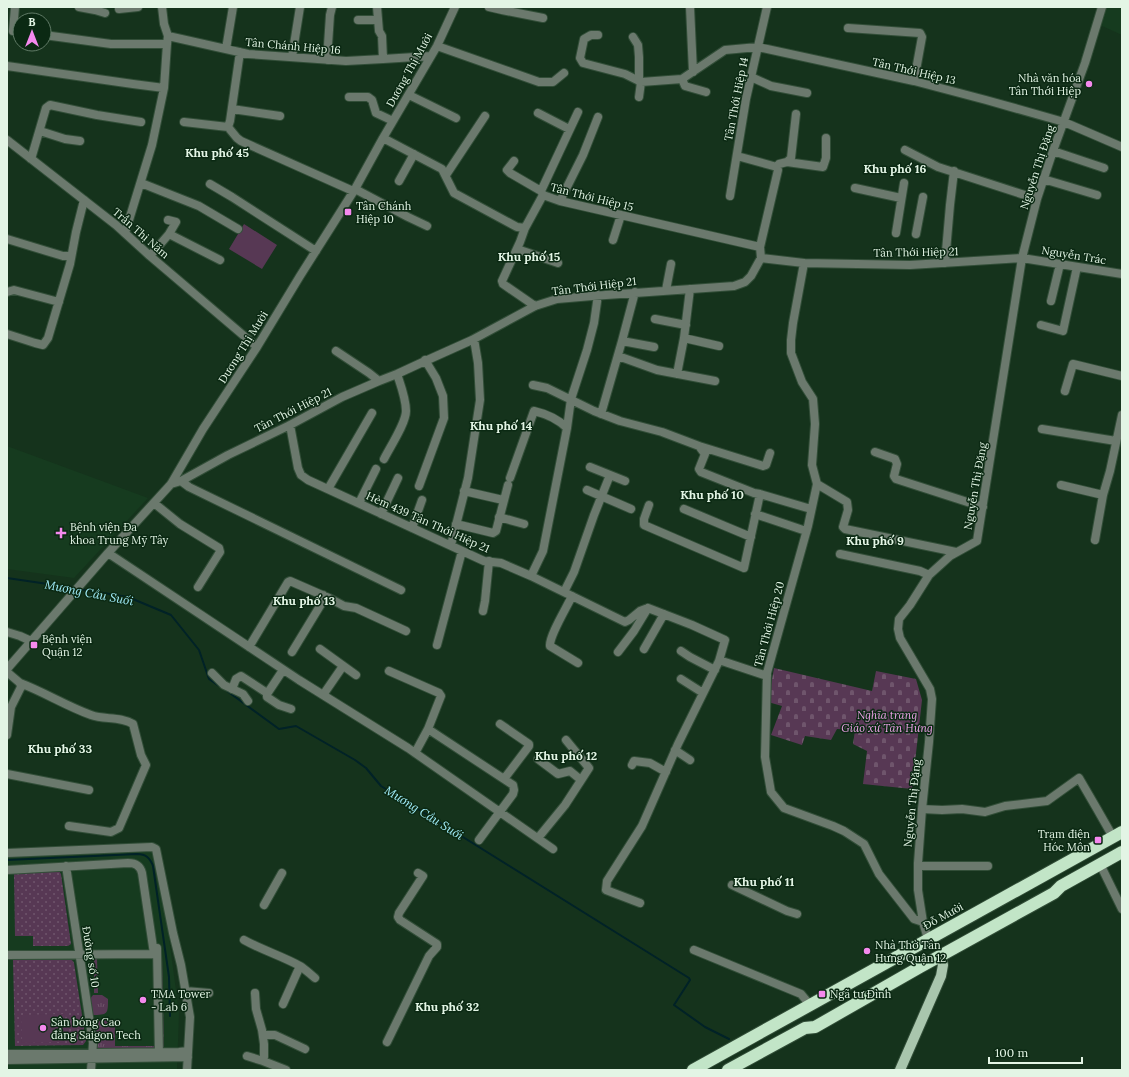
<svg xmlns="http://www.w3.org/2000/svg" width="1129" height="1077" viewBox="0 0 1129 1077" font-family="Lora,serif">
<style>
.built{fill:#163b1f}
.grass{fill:url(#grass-dots)}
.cemetery{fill:url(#cemetery-stones)}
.park{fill:url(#park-tufts)}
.pitch{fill:#573854}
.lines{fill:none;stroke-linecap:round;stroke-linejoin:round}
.stream{stroke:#012227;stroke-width:2}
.minor-casing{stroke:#324e38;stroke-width:10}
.major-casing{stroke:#324e38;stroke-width:12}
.highway-casing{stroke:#324e38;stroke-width:14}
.minor{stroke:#6b796d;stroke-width:8}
.major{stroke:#a9c6ad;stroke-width:10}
.highway{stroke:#c2e5c7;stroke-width:12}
.poi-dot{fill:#f589ee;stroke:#0b2913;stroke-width:1.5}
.labels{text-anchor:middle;stroke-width:3;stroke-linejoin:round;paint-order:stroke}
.street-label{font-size:11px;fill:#e3f5e5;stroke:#0b2913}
.poi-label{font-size:11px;fill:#e3f5e5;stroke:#0b2913;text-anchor:start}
.park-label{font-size:11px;font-style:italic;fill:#eea2e8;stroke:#0b2913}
.neighbourhood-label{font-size:12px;font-weight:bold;fill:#e3f5e5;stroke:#0b2913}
.water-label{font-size:12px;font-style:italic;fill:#a2edfa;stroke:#0b2913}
</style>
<defs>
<pattern id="grass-dots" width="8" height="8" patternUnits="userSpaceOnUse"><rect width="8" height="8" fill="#573854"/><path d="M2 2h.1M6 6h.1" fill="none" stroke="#6f556c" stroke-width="1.8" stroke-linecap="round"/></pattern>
<pattern id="cemetery-stones" width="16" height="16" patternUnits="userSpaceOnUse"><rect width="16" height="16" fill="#573854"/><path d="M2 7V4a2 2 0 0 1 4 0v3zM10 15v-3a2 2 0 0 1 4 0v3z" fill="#6f556c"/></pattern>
<pattern id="park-tufts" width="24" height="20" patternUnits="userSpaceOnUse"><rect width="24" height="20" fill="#573854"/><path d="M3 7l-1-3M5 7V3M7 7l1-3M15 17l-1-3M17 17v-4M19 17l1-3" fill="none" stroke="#6f556c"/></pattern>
</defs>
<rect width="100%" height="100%" fill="#15331c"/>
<!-- built -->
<path class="built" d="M1105 7H1122V35L1100 25Z
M7 446 148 498 74 578 7 569Z
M154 849 167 923 179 1013 177 1070H7V855Z"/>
<!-- grass -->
<path class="grass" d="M59 871 61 874 71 944 68 946H33V936H15L14 873Z
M70 959 73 961 74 963 86 1041 83 1045 15 1046 13 960Z"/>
<!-- cemetery -->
<path class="cemetery" d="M774 668 872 691 876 671 916 679 922 700 912 789 863 784 867 751 853 744 855 730 837 729 831 740 805 736 802 745 771 735 782 706 768 702Z"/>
<!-- park -->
<path class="park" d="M94 956H162L164 1049 95 1050 94 1021 115 1020V1046H161L160 959H97L98 993H94Z
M93 995H102L108 999C108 1014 108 1015 92 1015L90 999Z"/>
<!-- pitch -->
<path class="pitch" d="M244 224 277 245 262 269 229 249Z
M64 1014 65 1042 22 1043 21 1015Z"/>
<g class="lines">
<!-- stream -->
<path class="stream" d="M7 578 75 588
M79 589 128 597 171 615 199 650 209 679 219 686
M223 688 279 729 296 726 355 760 366 768 381 786 689 978 690 980 674 1005 705 1027 729 1039
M7 860 137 854C146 854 150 858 153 866L169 977 170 1016"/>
<defs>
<path id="minor" d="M79 7 95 10V7
M162 7 164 24 168 36
M377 7 379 31 382 36 383 59
M489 7 502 10 543 18
M690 7 693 72
M119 9 138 7
M95 10 105 13
M358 20H378
M848 28 920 33 922 37 914 81
M13 31 15 7
M44 35 111 44H167L168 36 248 54 346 61 383 59 431 56
M598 35H591L584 39 580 58 583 63 625 74 641 82
M633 37 638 45 639 57V81
M437 46 539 82H553L564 73
M226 49 233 7
M292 57 300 7
M327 60 330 15 332 7
M7 66 133 84 164 88
M751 77 771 86 807 93
M682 79 685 86 706 92
M409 95 456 118
M349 97H368L372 100 376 113 393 121
M639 97 641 82 682 79 725 50 758 47 914 81 986 100 1064 122 1122 147
M232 109 280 116
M538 113 569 129
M184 122 228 127 230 121 240 52
M228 127 237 138 241 141 353 191
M40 131 65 139 80 141
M383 138 442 169 454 193 517 227 525 228 543 195 560 201 760 247 761 258
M7 140 116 225 150 256 257 347
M905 150 938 167 1037 199
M1053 151 1104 168
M737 156 777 167 778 170 760 247
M31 159 46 108 50 105 97 115 141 122
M514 161 507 170 510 173 541 191
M787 162 791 158 796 114
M777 167 779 164 787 162 823 167 826 158V138
M446 175 485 116
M1043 179 1097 195
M399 181 414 154
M141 183 199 206 238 229
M210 184 232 197 316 251
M855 188 901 198
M355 189 408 217 427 226
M543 195 541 191 578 112
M730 196 746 99 767 7
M560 201 583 155 598 117
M525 228 520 242 502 281 503 284 535 306
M125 233 152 145 164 88 167 44
M896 233 904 183
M169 234 220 260
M916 234 923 197
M7 239 63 256H71
M613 240 621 215
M517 249 558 263
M150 256 169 234 176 222 168 220
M804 263 793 323 791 340V353L802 382 813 399 815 424 812 465 817 484 808 526 767 673 765 757 771 792 784 808 833 826 844 831 864 844 879 874 914 919 923 922
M945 263 950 205 954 171
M666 290 671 264
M7 292 14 290 59 302
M1051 301 1060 264
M655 319 686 325
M1041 325 1063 331 1077 267
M7 334 35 343 43 345 48 338 70 264 76 232 84 200
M684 338 719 346
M622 341 635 292
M336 351 369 373 379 381
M618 356 657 370 715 381
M677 374 684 338 690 289
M533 385 547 388 594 411 620 421 662 432 699 446 705 454 699 469 701 472 754 493 760 494 744 568 644 525V519L649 505
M1065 391 1073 364 1122 376
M601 414 622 341 654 347
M290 425 298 468 301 475 308 480 484 561 501 563 531 576 625 622 629 620 640 611 648 608 692 625 725 640 719 661
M567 428 571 399 587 350 594 323 598 295
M1042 429 1116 441
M699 446 763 466 766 465 770 453
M875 452 895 459 897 464 894 476 896 479 983 507
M384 459C390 447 406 423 406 411 406 399 401 386 397 374
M610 475 625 481
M510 478 534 411C547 414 557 418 567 428L543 551 531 576
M181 481 189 487 401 590
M171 484 181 481 228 455 290 425 342 397 379 381 397 374 423 362 472 340 535 306 557 299 592 296 734 286 745 282 751 276 761 258 804 263 910 265 1022 258 1122 274
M817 484 847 502 848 510 843 527 845 529 956 552
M1061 485 1103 495
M419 486 444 418 443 396 436 378 425 360
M328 489 372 413
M587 490 631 509
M464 491 503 500
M760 494 811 509
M154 503 180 524 219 548 220 552 218 555 198 587
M359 503 376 469
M684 509 751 537
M381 514 398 478
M755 514 806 531
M499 517 524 524
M456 524 493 533 496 531 508 485
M412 528 422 500
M1095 540 1103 495 1110 471 1122 415
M451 545 468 478 480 400 478 363 474 339
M108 553 299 680 408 748 553 849
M840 554 920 571 929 575
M564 592 574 572 594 515 610 475 590 467
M572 596C567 607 549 636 550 646L578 663
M483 611 485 601 489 561
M7 632 20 636 31 641
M437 645 462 551
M249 647 288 582 290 581 329 598 344 606 356 608 406 631
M320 649 356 675
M644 649 664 614
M681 651 690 657 715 670
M292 652 323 601V595
M618 652 634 631 648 608
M7 669 108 553 171 484 203 429 257 347 300 276 331 227 355 189 383 138 437 46 455 7
M283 670 267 694V697L279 705 291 709
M389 671 439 693 441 696 428 729 513 785 514 790 513 794 479 840
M7 672 20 683 21 687 11 707 7 735
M212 673 224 685 243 694 248 701
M681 679 703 693
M20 683C44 692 66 706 91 715 104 720 120 716 133 724L141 755 146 765 119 828 111 832 69 826
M232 689 236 679 241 676 267 693
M323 695 343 666
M500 724 529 744V746L504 779
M675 750 690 760
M415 753 428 729
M538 759 558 774 570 771 581 780
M632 765 634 761 650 763 666 772
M7 774 89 790
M922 809 942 810 962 809 985 812 1005 806 1047 801 1079 778 1097 809 1113 837
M538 838 565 805 589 768 566 740
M7 853 152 847 156 849 173 933 181 965 190 1017 187 1070
M1100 864 1122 909
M66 866 93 1043 91 1070
M918 866H988
M7 870 128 863C135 863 140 865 142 873L154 954 7 955
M732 885 787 911 797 914
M640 903 606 890 607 881 642 826 678 744 719 661H722L767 676
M264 905 282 873
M928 939 923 922 918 890V863L922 809 929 742 932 699 930 689 900 638 898 629 899 619 910 605 929 575 950 556 977 541 1022 258 1037 199 1053 151 1085 63 1102 7
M244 940C262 950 282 956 300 966 305 969 310 974 315 978
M157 948 159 1057
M694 950 801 994 810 1005
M185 991 209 993
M255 993 256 1009 262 1030 264 1044V1057L263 1061 286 1070
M283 1004 300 966
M263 1035H275L305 1049
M387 1042 429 956 437 947V944L400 920 398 917 399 913 423 876 418 873
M7 1054 179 1052 188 1051
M247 1056 263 1061
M7 1060 188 1057"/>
<path id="major" d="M900 1070 941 976 943 965 941 959"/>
<path id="highway" d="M693 1070 1122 832
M728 1070 805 1028 815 1027 920 967 1054 893 1061 886 1122 852"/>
</defs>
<!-- minor casing -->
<use href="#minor" class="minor-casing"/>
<!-- major casing -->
<use href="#major" class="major-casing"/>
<!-- highway casing -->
<use href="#highway" class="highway-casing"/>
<!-- minor -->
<use href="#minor" class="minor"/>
<!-- major -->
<use href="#major" class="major"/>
<!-- highway -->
<use href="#highway" class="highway"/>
</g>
<!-- markers -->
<g class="poi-dot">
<circle cx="1089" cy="84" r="4"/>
<rect x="344" y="208" width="8" height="8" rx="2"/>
<path d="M59 527h4v4h4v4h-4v4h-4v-4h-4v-4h4z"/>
<rect x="30" y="641" width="8" height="8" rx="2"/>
<rect x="1094" y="836" width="8" height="8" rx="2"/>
<circle cx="867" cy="951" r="4"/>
<rect x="818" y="990" width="8" height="8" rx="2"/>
<circle cx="143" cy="1000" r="4"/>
<circle cx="43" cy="1028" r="4"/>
</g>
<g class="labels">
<!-- street labels -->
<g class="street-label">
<text transform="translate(293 46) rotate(5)" y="4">Tân Chánh Hiệp 16</text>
<text transform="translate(409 70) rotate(-61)" y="4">Dương Thị Mười</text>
<text transform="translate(914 71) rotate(13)" y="4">Tân Thới Hiệp 13</text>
<text transform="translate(736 99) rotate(-79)" y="4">Tân Thới Hiệp 14</text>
<text transform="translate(1037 167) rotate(-72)" y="4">Nguyễn Thị Đặng</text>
<text transform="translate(592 197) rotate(14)" y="4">Tân Thới Hiệp 15</text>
<text transform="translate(141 233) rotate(41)" y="4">Trần Thị Năm</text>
<text transform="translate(916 252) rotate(-1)" y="4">Tân Thới Hiệp 21</text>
<text transform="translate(1074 255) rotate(9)" y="4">Nguyễn Trác</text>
<text transform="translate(594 286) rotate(-7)" y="4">Tân Thới Hiệp 21</text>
<text transform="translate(243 347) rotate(-58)" y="4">Dương Thị Mười</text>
<text transform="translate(293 410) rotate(-27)" y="4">Tân Thới Hiệp 21</text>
<text transform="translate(975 486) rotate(-80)" y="4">Nguyễn Thị Đặng</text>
<text transform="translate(428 522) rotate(24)" y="4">Hẻm 439 Tân Thới Hiệp 21</text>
<text transform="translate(769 624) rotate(-75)" y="4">Tân Thới Hiệp 20</text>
<text transform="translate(912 803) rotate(-84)" y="4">Nguyễn Thị Đặng</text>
<text transform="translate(943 916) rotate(-29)" y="4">Đỗ Mười</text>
<text transform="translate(91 957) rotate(81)" y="4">Đường số 10</text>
</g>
<!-- poi labels -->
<g class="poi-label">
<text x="1081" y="82" text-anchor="end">Nhà văn hóa<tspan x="1081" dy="13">Tân Thới Hiệp</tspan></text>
<text x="356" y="210">Tân Chánh<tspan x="356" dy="13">Hiệp 10</tspan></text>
<text x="70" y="531">Bệnh viện Đa<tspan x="70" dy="13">khoa Trung Mỹ Tây</tspan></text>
<text x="42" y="643">Bệnh viện<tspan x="42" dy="13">Quận 12</tspan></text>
<text x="1090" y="838" text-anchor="end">Trạm điện<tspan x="1090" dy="13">Hóc Môn</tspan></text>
<text x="875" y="949">Nhà Thờ Tân<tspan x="875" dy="13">Hưng Quận 12</tspan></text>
<text x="151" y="998">TMA Tower<tspan x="151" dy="13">- Lab 6</tspan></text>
<text x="830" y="998">Ngã tư Đình</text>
<text x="51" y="1026">Sân bóng Cao<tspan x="51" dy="13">đẳng Saigon Tech</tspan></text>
</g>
<!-- park labels -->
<g class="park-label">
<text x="887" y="719">Nghĩa trang<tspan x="887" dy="13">Giáo xứ Tân Hưng</tspan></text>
</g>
<!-- neighbourhood labels -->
<g class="neighbourhood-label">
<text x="217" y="157">Khu phố 45</text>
<text x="895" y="173">Khu phố 16</text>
<text x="529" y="261">Khu phố 15</text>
<text x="501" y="430">Khu phố 14</text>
<text x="712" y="499">Khu phố 10</text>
<text x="875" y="545">Khu phố 9</text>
<text x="304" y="605">Khu phố 13</text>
<text x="60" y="753">Khu phố 33</text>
<text x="566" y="760">Khu phố 12</text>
<text x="764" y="886">Khu phố 11</text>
<text x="447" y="1011">Khu phố 32</text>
</g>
<!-- water labels -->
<g class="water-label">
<text transform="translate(89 593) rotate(11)" y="4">Mương Cầu Suối</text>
<text transform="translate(424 813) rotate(32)" y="4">Mương Cầu Suối</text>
</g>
</g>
<!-- border -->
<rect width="1129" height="1077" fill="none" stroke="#e3f5e5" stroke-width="16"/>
<!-- north arrow -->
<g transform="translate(32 32)"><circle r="19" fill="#0b2913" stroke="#617b67"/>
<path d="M0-3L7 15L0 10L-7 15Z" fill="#f589ee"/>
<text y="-6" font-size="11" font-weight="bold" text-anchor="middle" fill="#e3f5e5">B</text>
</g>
<!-- scale -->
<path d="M989 1057v6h93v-6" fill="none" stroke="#e3f5e5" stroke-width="2"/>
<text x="995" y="1057" font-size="12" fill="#e3f5e5" stroke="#0b2913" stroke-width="3" paint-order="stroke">100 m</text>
</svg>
